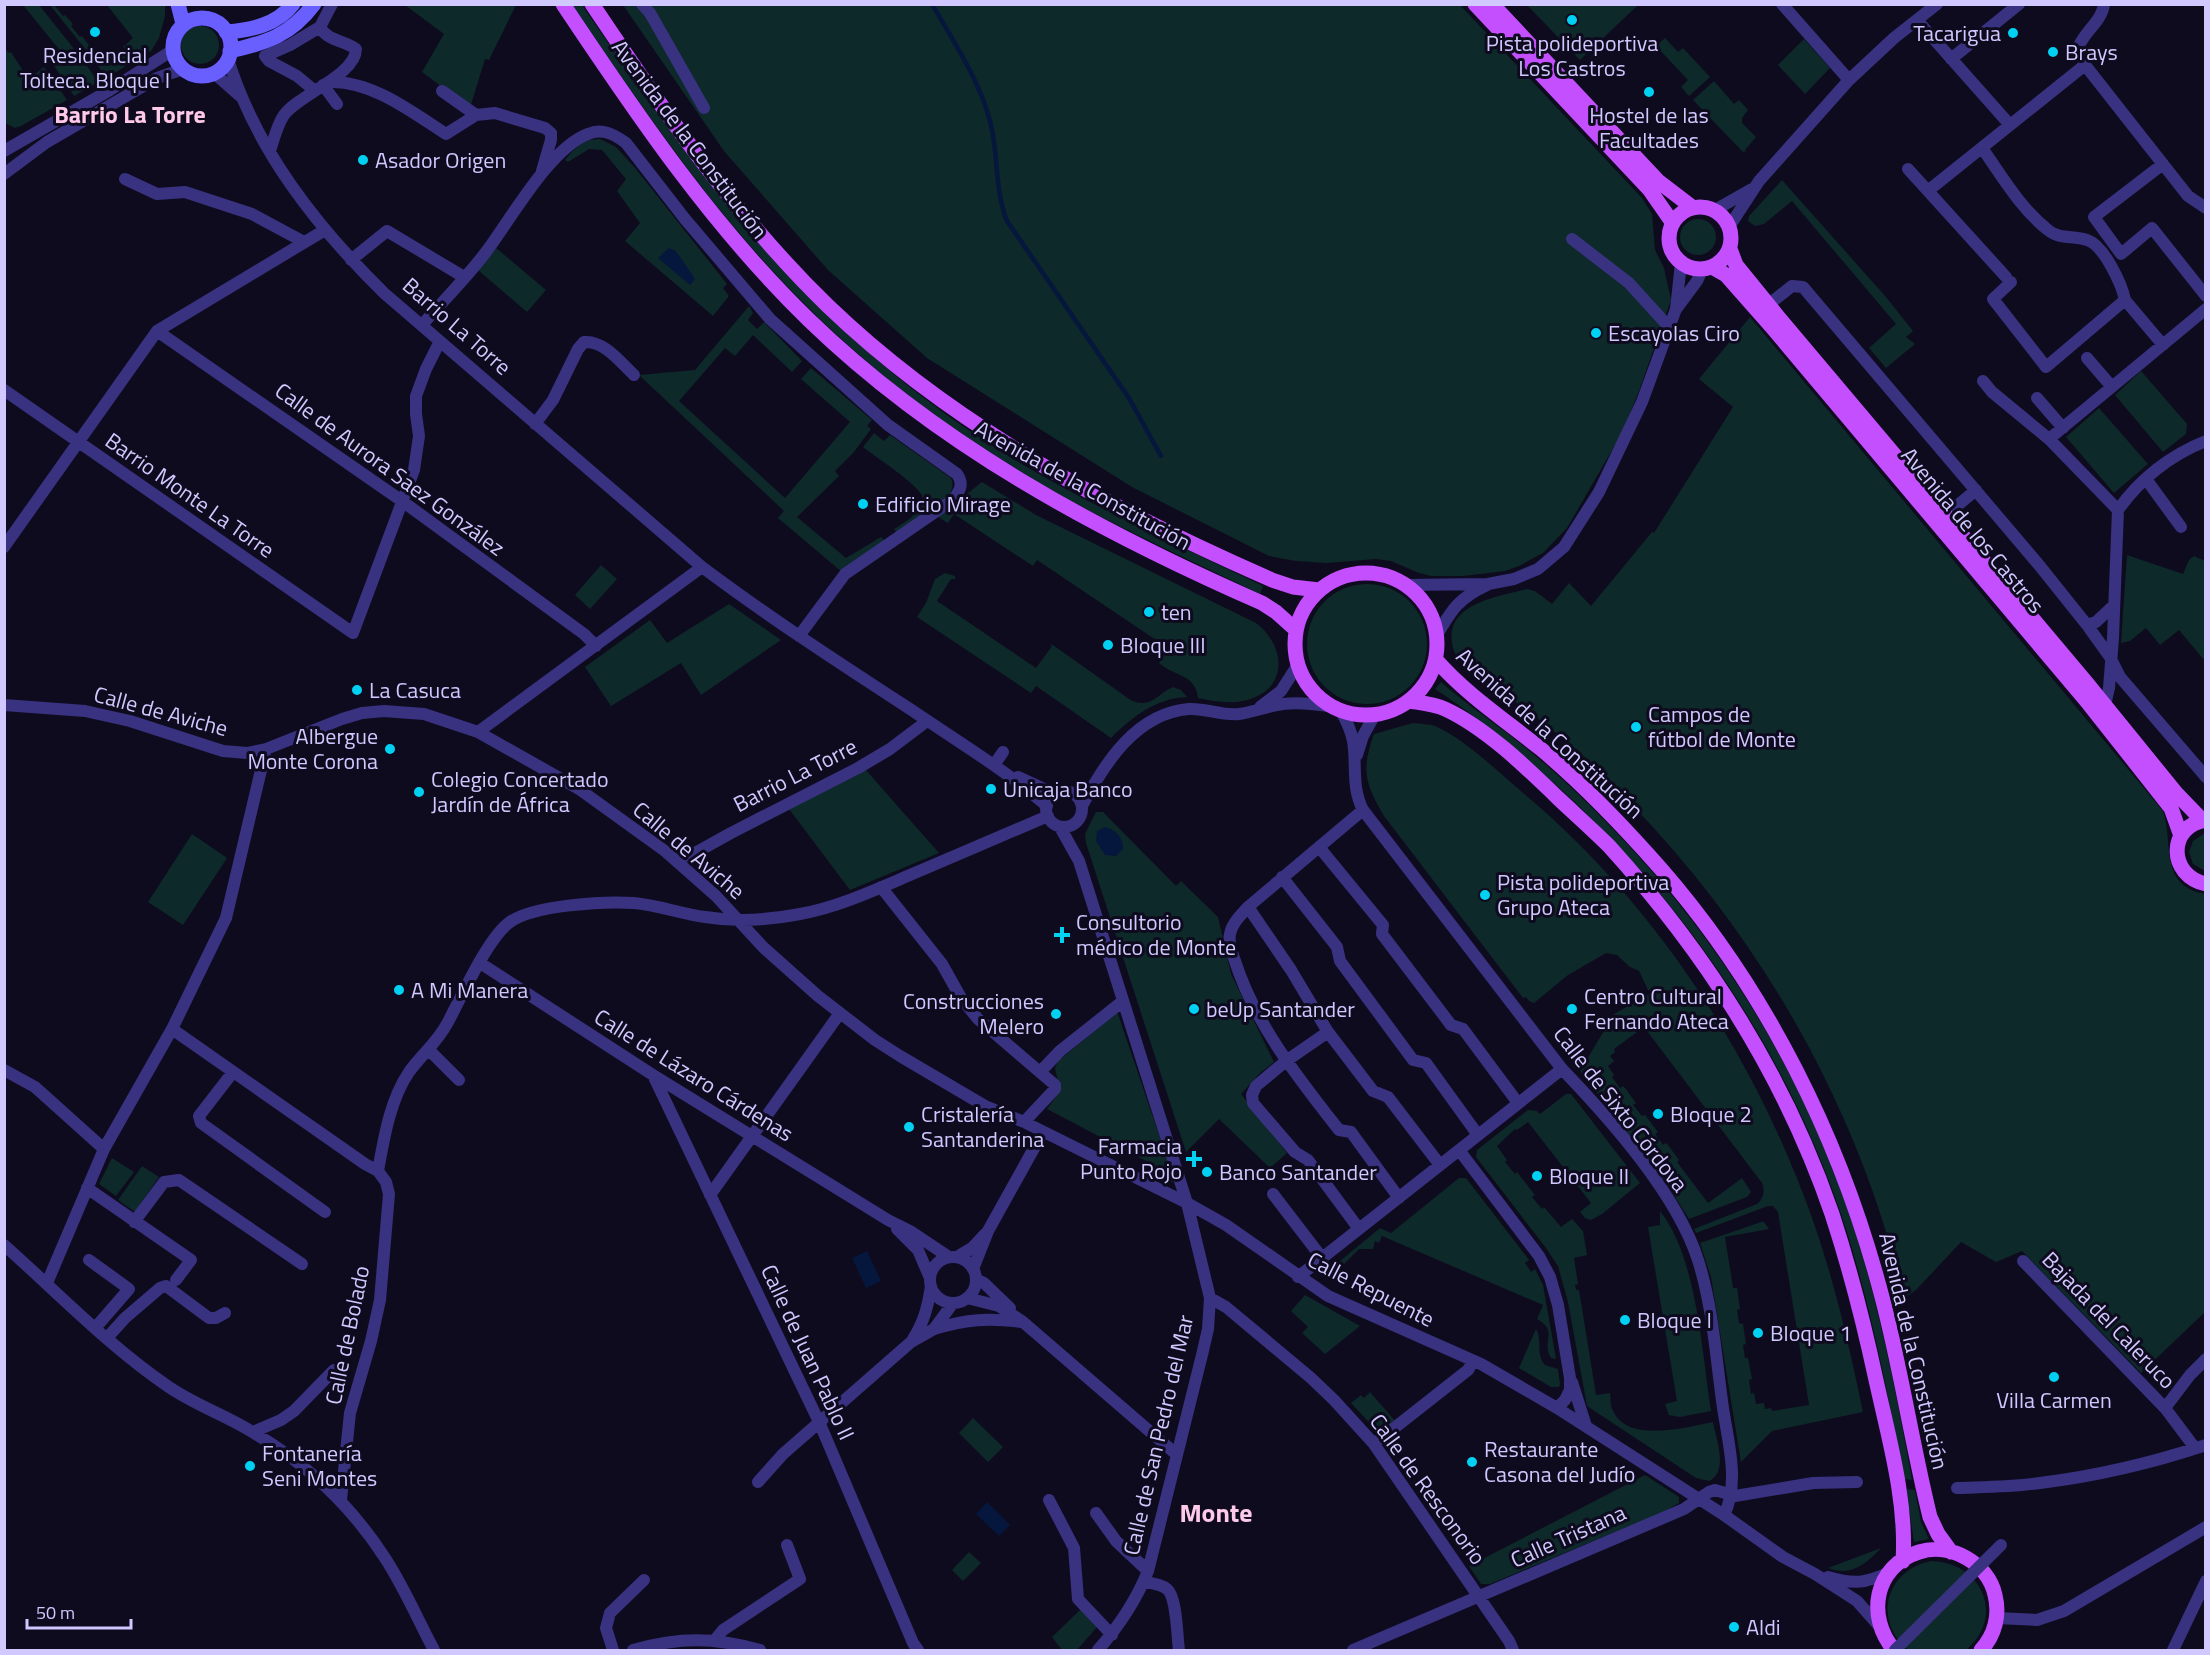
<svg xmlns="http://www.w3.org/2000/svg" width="2210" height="1655" viewBox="0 0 2210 1655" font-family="'Titillium Web',sans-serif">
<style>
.green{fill:#0d2929}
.water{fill:#05173d}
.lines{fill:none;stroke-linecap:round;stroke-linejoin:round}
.stream{stroke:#05173d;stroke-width:4.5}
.street{stroke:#383281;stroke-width:12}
.secondary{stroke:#695fff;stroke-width:15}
.primary{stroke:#c44fff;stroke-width:15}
.street-bridge{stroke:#383281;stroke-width:12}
.poi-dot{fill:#00d1f3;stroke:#0f0b1f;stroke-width:2}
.labels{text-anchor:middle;stroke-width:6;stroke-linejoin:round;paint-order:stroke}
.poi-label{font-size:22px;fill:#d1c8ff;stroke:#0f0b1f;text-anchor:start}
.street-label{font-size:22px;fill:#d1c8ff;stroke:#0f0b1f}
.neighbourhood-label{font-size:24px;font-weight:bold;fill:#ffcaea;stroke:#0f0b1f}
.quarter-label{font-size:26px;font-weight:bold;fill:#ffcaea;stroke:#0f0b1f}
</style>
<rect width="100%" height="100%" fill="#0f0b1f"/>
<!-- green -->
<path class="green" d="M23 5H39L83 60 98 82 74 96 51 61 62 53Z
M50 5H54L63 16 65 15 73 24 71 26 80 37 82 36 89 45 88 47 101 64 114 54 116 56 125 49 123 47 133 38 107 5H165V16L159 38 151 51 106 78 94 60Z
M405 5H516L489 60 485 59 470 108 422 72 444 34Z
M572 5H582C700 178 811 329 991 445 1077 500 1171 542 1263 586L1260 594C1182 556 1103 521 1028 477 926 417 833 340 754 250 687 174 630 89 572 5Z
M623 5H1460L1642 198 1652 214 1655 250 1664 268 1671 300 1639 391 1622 433 1567 528 1543 553 1519 566 1505 571 1463 576H1431L1419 573 1391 561 1376 559 1327 563 1296 561 1269 556 1132 487 927 358 828 270 724 151Z
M1527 5H1638L1580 60Z
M181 45a19 19 0 1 1 38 0a19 19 0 1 1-38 0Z
M1665 38 1678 52 1683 48 1710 77 1689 96 1681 87 1688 80 1656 46Z
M1804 39 1830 68 1805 94 1778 65Z
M4 48 9 53 11 52 25 74 27 73 31 77 44 67 67 100 21 126 15 128 5 123Z
M1714 81 1734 104 1739 100 1748 110 1742 118V123L1756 137 1745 150 1746 151 1743 152 1693 100Z
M600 139 616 147 636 169 727 284 723 288 729 296 713 316 625 241 640 223 617 191 626 179 602 150 589 149 568 162 565 160C575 148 583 139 600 139Z
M1782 180 1886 297 1913 331 1906 337 1915 344 1886 368 1869 348 1896 324 1792 201 1764 224 1755 226 1748 221 1749 216Z
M1680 237a18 18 0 1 1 36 0a18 18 0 1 1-36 0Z
M496 248 546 290 527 312 478 270Z
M749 306 753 313 748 320 757 329 764 322 802 361 792 372 753 335 735 356 725 348 679 401 785 498 850 422 801 379 811 368 872 420 867 426 871 429 854 452 835 471 839 476 797 517 846 558 881 537 885 541 842 572 778 518 784 511 639 375 695 370Z
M1750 317 2163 811C2174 843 2158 885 2205 894V1312L2141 1373 2022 1251 1996 1262 1961 1242 1916 1290 1904 1298C1861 1114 1765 943 1634 807 1620 793 1607 777 1592 764 1572 745 1550 728 1528 711 1510 697 1461 671 1454 651 1439 604 1497 597 1527 589L1535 591 1552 604 1569 583 1591 606 1652 532 1654 533 1733 407 1699 379Z
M2141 371 2187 424 2186 434 2163 452 2115 395Z
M2099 408 2148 464 2114 493 2066 437Z
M874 433 884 441 890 435 951 478C954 485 952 491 948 497L897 533 894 529C904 523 922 512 923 499 923 487 874 456 863 447Z
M982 482 1036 515 1256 623C1283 643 1290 684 1253 698 1237 705 1215 702 1198 698 1196 674 1173 676 1159 663L1168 648 1037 560 1033 566 954 514 948 523 938 517Z
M2127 555 2183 574 2189 560 2194 556 2205 561V661L2179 630 2160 645 2146 628 2130 641 2121 643Z
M601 565 617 579 590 609 575 595Z
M945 573 955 576V579H951L937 601 1036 668 1052 646 1050 643 1132 701C1153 708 1157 694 1173 687L1181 690 1187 697C1156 698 1132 717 1111 738L1036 686 1031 693 917 617 926 603 935 579Z
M1307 644a60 60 0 1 1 120 0a60 60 0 1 1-120 0Z
M729 604 781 640 701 695 681 663 611 706 585 667 650 620 667 643Z
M1441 682C1467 705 1495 723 1521 744 1551 768 1579 794 1606 822 1718 935 1805 1076 1854 1228 1880 1310 1897 1396 1912 1480L1904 1479C1888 1395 1872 1311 1846 1229 1787 1047 1675 885 1530 762 1499 736 1469 711 1435 689Z
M1413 723C1420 724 1429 724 1435 726 1465 739 1497 771 1522 792 1654 902 1753 1054 1811 1215 1834 1279 1849 1345 1863 1412L1772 1431 1741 1462 1711 1277 1700 1243 1761 1222H1764L1769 1229 1725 1237 1733 1288H1737L1740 1309 1737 1310 1739 1323 1743 1324 1746 1344 1743 1345 1745 1358H1748L1752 1379 1749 1380 1751 1394 1754 1393 1756 1404 1764 1403 1765 1409 1771 1408 1772 1411 1809 1405 1778 1212 1773 1206H1768L1696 1233 1694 1229 1757 1204C1764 1198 1765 1191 1762 1183L1644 1027 1614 1049 1615 1052 1610 1056 1614 1061 1608 1066 1614 1075 1612 1077 1620 1088 1623 1086 1625 1088 1636 1103 1633 1105 1642 1116 1645 1115 1658 1132 1655 1134 1663 1145 1666 1143 1668 1145 1679 1160 1677 1162 1708 1203 1742 1178 1751 1192 1747 1197 1689 1219 1667 1184 1580 1071 1614 1014 1653 992 1648 990 1639 971 1630 967 1617 955 1606 953 1568 975 1534 1003 1529 1001 1526 997 1523 998 1384 816C1365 784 1361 770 1374 734Z
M865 769 939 853 850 890 789 809Z
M1096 812H1103L1176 886 1181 881 1218 917 1231 974 1274 1062 1259 1074 1241 1094 1287 1153 1270 1168 1219 1119 1186 1152 1086 843 1085 834Z
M2205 833H2206L2205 871 2193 864 2189 852 2193 841Z
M192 834 227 858 183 925 148 902Z
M1117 1013 1118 1014 1175 1182H1162L1159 1170 1148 1165V1162L1047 1109 1060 1091 1055 1068 1058 1061Z
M1566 1094H1571L1640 1183 1602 1214 1591 1220 1585 1218 1580 1212 1591 1203 1528 1122 1517 1130 1515 1129 1497 1146 1507 1160 1505 1162 1515 1174 1517 1172 1535 1195 1532 1197 1542 1209 1544 1207 1561 1227 1572 1219 1583 1231 1587 1255 1574 1258 1578 1284 1575 1285 1576 1290H1579L1596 1395 1610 1393C1611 1400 1610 1405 1613 1411 1629 1444 1686 1427 1713 1422 1716 1439 1729 1472 1709 1481L1696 1478 1587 1406 1568 1302 1558 1266 1546 1248 1476 1157 1477 1150 1528 1110 1537 1111 1540 1114Z
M112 1158 134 1172 116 1196 99 1184Z
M142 1166 159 1177 135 1212 118 1200Z
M1459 1178H1466L1529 1260 1525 1263 1531 1272 1535 1269 1543 1285 1556 1359 1551 1358C1541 1342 1559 1331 1537 1319L1543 1305 1382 1236 1379 1243 1375 1241 1373 1249H1359L1342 1266 1336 1268 1334 1266 1380 1228 1391 1233Z
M1660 1211C1697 1257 1702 1353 1711 1411L1680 1417 1669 1415 1665 1404 1677 1401 1648 1227 1660 1225Z
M1305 1295 1360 1326 1325 1354 1302 1333 1308 1327 1291 1311Z
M1536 1329C1543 1341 1535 1353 1545 1365L1558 1369 1560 1384 1559 1387H1551L1519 1368Z
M1370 1392 1396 1422 1380 1434 1351 1403 1361 1395 1364 1398Z
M973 1418 1003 1447 988 1462 959 1433Z
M1645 1475 1679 1497V1503L1663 1512 1490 1584H1481L1469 1566Z
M1906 1489 1915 1490 1921 1522 1929 1539 1914 1542Z
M1881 1548C1866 1564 1851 1577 1828 1568Z
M969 1552 981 1563 963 1581 952 1570Z
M1931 1561C1982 1562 2006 1617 1966 1650H1908C1872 1620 1886 1570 1931 1561Z
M1081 1609 1097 1627 1077 1650H1062L1052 1637Z"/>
<!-- water -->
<path class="water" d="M669 248 676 251 695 279 690 285 658 258Z
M1105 827C1116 830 1123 837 1123 849L1116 856 1105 855 1096 841 1097 831Z
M867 1251 881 1281 866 1288 852 1258Z
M987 1502 1010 1525 999 1536 976 1514Z"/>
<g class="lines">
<!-- stream -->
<path class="stream" d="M932 4C953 41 979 79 990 121 999 154 994 189 1007 221L1129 398 1161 456"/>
<!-- street -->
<path class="street" d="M642 4 650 13 704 108
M1782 4 1849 80
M2104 4C2102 21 2085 31 2079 46L2085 65 2188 196 2206 208
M1917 20 2010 125
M228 59C256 150 317 227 384 293L702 567C770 618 841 664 913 711 959 742 1005 770 1047 806
M1951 59 2019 4
M214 73 240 96
M329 82C371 80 412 112 446 134L476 115 495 113 545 128 551 133V140L542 171
M323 85 337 104
M315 91 297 76 269 61 265 56 290 45 320 27
M442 91 476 115
M1982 148C2002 176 2020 208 2048 230 2060 240 2073 235 2087 240 2104 245 2122 285 2125 300L2046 367 1993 299 2011 282
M4 151 110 90 173 50
M270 151C274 139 277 125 284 115 298 95 356 75 356 49 344 40 327 41 320 27L332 4
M2163 164 2094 217 2121 254 2152 228 2206 296
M1908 169 2006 277
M4 174 47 142 157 78 183 69
M125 179 157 194 185 192 252 214 304 242
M1929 190 2085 65
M1715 210 1752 189
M1729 227 1759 181 1849 80 1894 38 1937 4
M1572 239 1629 283 1669 327
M351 260 387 231 464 277
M2125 300 2163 345
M1768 305 1792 286 1803 287 2039 565 2087 625 2110 657 2120 677 2206 777
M1677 308 1697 281 1702 270
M422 325C443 301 467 277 486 252 511 219 550 148 588 134 602 128 614 134 626 143L685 219 770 319 888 425 957 474C964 484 960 490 954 499L845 574 799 636
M157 331 402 501 584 634 596 646
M2087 358 2112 387
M1983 381 1992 392 2049 439 2118 510
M4 390 353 633 414 470 419 436 416 414V396L426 369 440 341
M2037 398 2063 428
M535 424 553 400 578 349 584 342C604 340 621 363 634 375
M2049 439 2206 309
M2146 479 2181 527
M1946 515 1976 490
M4 547 157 331 325 230
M1404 585 1488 584 1514 579 1538 569 1564 547 1599 492 1642 402 1676 309 1681 263
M2087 625 2096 622 2113 606
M1437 635C1452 609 1459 598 1487 585
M4 705 85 711 130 721 223 751 247 753 266 749 342 719 362 713 384 711 424 714 478 732 579 789 665 851 716 896 763 947 818 996 875 1040 900 1056 985 1106 1024 1122 1187 1203 1226 1225 1328 1296 1481 1364 1557 1408 1724 1515 1783 1557 1815 1574 1857 1601 1880 1627
M2105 705 2109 688 2113 638 2118 510C2139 480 2170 455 2206 441
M1260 707 1281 691 1299 663
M1341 711C1346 720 1351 730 1353 741 1357 766 1351 786 1363 810L1562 1069C1610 1119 1677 1194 1698 1260 1713 1307 1716 1359 1723 1408 1728 1442 1740 1483 1724 1515
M478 732 702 567
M1357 755 1363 736 1374 716
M994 765 1003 752
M1018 777 1055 794
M1046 809a18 18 0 1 1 36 0a18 18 0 1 1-36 0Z
M1082 806C1104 764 1136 713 1189 709 1206 708 1222 716 1239 714 1254 712 1268 706 1283 704 1300 702 1316 704 1333 707
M1363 810 1248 907C1241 915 1232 923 1230 934 1228 943 1232 952 1235 961 1255 1024 1299 1079 1339 1130L1351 1132 1399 1198
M1060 827 1079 861 1187 1203 1210 1298 1208 1329 1202 1355 1148 1571C1136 1601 1119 1626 1098 1650
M1319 847 1383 925 1382 934 1451 1025 1463 1029 1518 1103
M681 864 695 853 731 833 858 768 890 749 927 721
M1282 877 1337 947 1340 961 1413 1060 1426 1063 1478 1135
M881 887 942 964 961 998 978 1019 1055 1085V1089L1024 1122
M1248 907 1291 970 1328 1032 1373 1091 1388 1097 1440 1165
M480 963 653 1075 888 1220 910 1231 949 1257
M172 1029 365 1164 378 1171
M1328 1032 1286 1061 1256 1086 1252 1095 1253 1103 1295 1152 1308 1160 1359 1229
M429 1050 459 1080
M4 1070 35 1087 104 1149
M233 1072 199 1116 201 1123 325 1212
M1040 1072 1060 1051 1123 1001
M653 1075 820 1424 913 1643 918 1650
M1459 1150 1539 1256 1550 1277 1558 1305 1570 1378V1390L1565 1400 1557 1408
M87 1188 191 1260 176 1280
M1273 1194 1322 1258
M710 1195 840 1013
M134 1222 164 1182 179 1180 302 1264
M897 1229 918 1250 930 1278
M4 1245C57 1292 108 1345 166 1385 194 1405 226 1415 254 1433 307 1464 352 1507 385 1558 404 1587 418 1620 434 1650
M957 1257 972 1248 985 1234
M930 1280a23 23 0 1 1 46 0a23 23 0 1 1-46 0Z
M89 1260 129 1289 96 1327
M2023 1261 2165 1408 2195 1448
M973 1269 988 1231 1043 1132
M1298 1277 1562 1069
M976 1279 984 1283 1010 1308
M47 1283 104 1149 172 1029 226 918 266 749
M967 1298 999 1306 1023 1322 1176 1454
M1210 1298 1226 1307 1311 1378 1334 1400 1374 1444 1509 1641 1513 1650
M934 1329C968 1319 987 1318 1022 1322
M107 1338 125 1318 160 1288 166 1286 209 1318H216L225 1313
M913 1339C924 1322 928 1306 931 1286
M1572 1382 1586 1426
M2165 1408 2190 1375 2206 1359
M253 1432 281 1420 294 1411 334 1370
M1374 1444 1468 1370 1473 1361
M758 1482 783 1454 911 1342 934 1329 953 1303
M1957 1488C1985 1487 2013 1487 2040 1483 2096 1476 2152 1463 2206 1445
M341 1500 350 1413 371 1341 380 1300 389 1194 386 1182 378 1171C384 1138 390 1100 409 1072 422 1054 437 1043 448 1022 461 998 488 937 510 922 534 905 604 901 634 903 658 905 681 914 705 917 736 922 769 920 800 914 838 907 875 890 910 875 956 855 1002 836 1048 816
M1049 1500 1074 1548 1078 1599 1112 1635
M1096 1513 1116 1541 1148 1571
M1828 1577C1855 1585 1865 1583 1891 1572
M1144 1582C1151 1583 1161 1584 1167 1589 1177 1597 1177 1637 1179 1650
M1997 1618 2037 1620 2064 1611 2206 1527
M714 1641 723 1630 800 1579 787 1545
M613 1650 606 1628 610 1613 644 1580
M633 1650C679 1637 714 1637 760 1650
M1353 1650 1684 1509 1709 1492 1715 1490 1735 1496 1813 1483 1857 1482
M2173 1650 2206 1581"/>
<!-- secondary -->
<path class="secondary" d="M178 4 183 24
M173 47a29 29 0 1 1 58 0a29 29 0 1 1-58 0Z
M226 32C251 30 277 25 293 4
M230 51C266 43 291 35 314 4"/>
<!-- primary -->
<path class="primary" d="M563 4C637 115 713 227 809 320 938 445 1098 531 1262 603L1276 612 1295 629
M592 4C663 110 736 217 828 306 956 429 1111 509 1272 580L1293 587 1319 590
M1475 4 1649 189 1672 222
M1492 4 1658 181 1692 207
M1669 238a31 31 0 1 1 62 0a31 31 0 1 1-62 0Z
M1730 249 1736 265 1779 318 2086 682 2176 793 2202 820
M1712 267 1726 275 1771 326 2089 704 2171 808 2181 836
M1295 644a71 71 0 1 1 142 0a71 71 0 1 1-142 0Z
M1436 660C1467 695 1505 720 1541 749 1584 785 1624 827 1661 869 1767 991 1841 1140 1882 1297 1901 1369 1912 1444 1930 1517L1938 1534 1951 1552
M1409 701C1421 703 1434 704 1445 709 1486 728 1527 768 1559 799 1576 815 1593 830 1609 846 1706 953 1785 1077 1832 1214 1850 1269 1864 1324 1876 1380 1889 1439 1907 1501 1903 1561
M2206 820C2167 826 2168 876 2206 884
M1894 1650C1866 1617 1874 1566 1919 1552 1950 1542 1988 1563 1995 1595 2000 1615 1995 1635 1981 1650"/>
<!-- street-bridge -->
<path class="street-bridge" d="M1895 1650 2001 1545"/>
</g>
<!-- markers -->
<g class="poi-dot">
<circle cx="1572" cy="20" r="6"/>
<circle cx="95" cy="32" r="6"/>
<circle cx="2013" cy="33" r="6"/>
<circle cx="2053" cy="52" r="6"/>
<circle cx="1649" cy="92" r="6"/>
<circle cx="363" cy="160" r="6"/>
<circle cx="1596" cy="333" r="6"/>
<circle cx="863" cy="504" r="6"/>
<circle cx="1149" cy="612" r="6"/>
<circle cx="1108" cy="645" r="6"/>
<circle cx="357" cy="690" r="6"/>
<circle cx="1636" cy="727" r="6"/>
<circle cx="390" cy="749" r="6"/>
<circle cx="991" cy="789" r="6"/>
<circle cx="419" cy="792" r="6"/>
<circle cx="1485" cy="895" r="6"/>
<path d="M1059 926h6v6h6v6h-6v6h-6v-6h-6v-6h6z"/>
<circle cx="399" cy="990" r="6"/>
<circle cx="1194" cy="1009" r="6"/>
<circle cx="1572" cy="1009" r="6"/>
<circle cx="1056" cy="1014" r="6"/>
<circle cx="1658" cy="1114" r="6"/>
<circle cx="909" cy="1127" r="6"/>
<path d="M1191 1150h6v6h6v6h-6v6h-6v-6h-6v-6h6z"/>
<circle cx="1207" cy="1172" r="6"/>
<circle cx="1537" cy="1176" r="6"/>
<circle cx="1625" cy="1320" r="6"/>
<circle cx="1758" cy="1333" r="6"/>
<circle cx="2054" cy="1377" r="6"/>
<circle cx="1472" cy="1462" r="6"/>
<circle cx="250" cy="1466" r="6"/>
<circle cx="1734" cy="1627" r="6"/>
</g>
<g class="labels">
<!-- poi labels -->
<g class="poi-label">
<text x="2001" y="41" text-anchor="end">Tacarigua</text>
<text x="1572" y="51" text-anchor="middle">Pista polideportiva<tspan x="1572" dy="25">Los Castros</tspan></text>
<text x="2065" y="60">Brays</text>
<text x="95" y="63" text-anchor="middle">Residencial<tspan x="95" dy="25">Tolteca. Bloque I</tspan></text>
<text x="1649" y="123" text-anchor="middle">Hostel de las<tspan x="1649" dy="25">Facultades</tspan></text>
<text x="375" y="168">Asador Origen</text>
<text x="1608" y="341">Escayolas Ciro</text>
<text x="875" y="512">Edificio Mirage</text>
<text x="1161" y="620">ten</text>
<text x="1120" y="653">Bloque III</text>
<text x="369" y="698">La Casuca</text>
<text x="1648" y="722">Campos de<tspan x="1648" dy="25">fútbol de Monte</tspan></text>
<text x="378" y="744" text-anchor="end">Albergue<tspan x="378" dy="25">Monte Corona</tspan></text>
<text x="431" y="787">Colegio Concertado<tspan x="431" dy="25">Jardín de África</tspan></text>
<text x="1003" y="797">Unicaja Banco</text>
<text x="1497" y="890">Pista polideportiva<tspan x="1497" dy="25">Grupo Ateca</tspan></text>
<text x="1076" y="930">Consultorio<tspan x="1076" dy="25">médico de Monte</tspan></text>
<text x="411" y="998">A Mi Manera</text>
<text x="1584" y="1004">Centro Cultural<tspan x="1584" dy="25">Fernando Ateca</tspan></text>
<text x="1044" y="1009" text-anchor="end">Construcciones<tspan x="1044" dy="25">Melero</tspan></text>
<text x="1206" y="1017">beUp Santander</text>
<text x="921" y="1122">Cristalería<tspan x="921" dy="25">Santanderina</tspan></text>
<text x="1670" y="1122">Bloque 2</text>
<text x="1182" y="1154" text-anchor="end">Farmacia<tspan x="1182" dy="25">Punto Rojo</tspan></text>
<text x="1219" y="1180">Banco Santander</text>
<text x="1549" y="1184">Bloque II</text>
<text x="1637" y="1328">Bloque I</text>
<text x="1770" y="1341">Bloque 1</text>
<text x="2054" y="1408" text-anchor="middle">Villa Carmen</text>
<text x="1484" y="1457">Restaurante<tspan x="1484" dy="25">Casona del Judío</tspan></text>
<text x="262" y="1461">Fontanería<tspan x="262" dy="25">Seni Montes</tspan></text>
<text x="1746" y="1635">Aldi</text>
</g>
<!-- street labels -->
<g class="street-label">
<text transform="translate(690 139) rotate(53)" y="8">Avenida de la Constitución</text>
<text transform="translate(457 326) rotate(41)" y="8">Barrio La Torre</text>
<text transform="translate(390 469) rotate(36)" y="8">Calle de Aurora Saez González</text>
<text transform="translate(1083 485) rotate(29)" y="8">Avenida de la Constitución</text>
<text transform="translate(190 495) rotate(35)" y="8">Barrio Monte La Torre</text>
<text transform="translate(1973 530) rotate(50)" y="8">Avenida de los Castros</text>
<text transform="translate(161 711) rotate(15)" y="8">Calle de Aviche</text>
<text transform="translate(1550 733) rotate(42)" y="8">Avenida de la Constitución</text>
<text transform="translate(795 775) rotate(-27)" y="8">Barrio La Torre</text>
<text transform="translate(689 850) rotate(40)" y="8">Calle de Aviche</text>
<text transform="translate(694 1075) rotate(32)" y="8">Calle de Lázaro Cárdenas</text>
<text transform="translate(1621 1109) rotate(52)" y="8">Calle de Sixto Córdova</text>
<text transform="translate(1371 1289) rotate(27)" y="8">Calle Repuente</text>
<text transform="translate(2109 1320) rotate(46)" y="8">Bajada del Caleruco</text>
<text transform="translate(347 1335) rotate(-78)" y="8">Calle de Bolado</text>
<text transform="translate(1914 1351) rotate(77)" y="8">Avenida de la Constitución</text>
<text transform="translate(808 1352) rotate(65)" y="8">Calle de Juan Pablo II</text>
<text transform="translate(1158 1435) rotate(-77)" y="8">Calle de San Pedro del Mar</text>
<text transform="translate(1428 1489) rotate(54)" y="8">Calle de Resconorio</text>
<text transform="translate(1568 1536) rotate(-24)" y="8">Calle Tristana</text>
</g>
<!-- neighbourhood labels -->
<g class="neighbourhood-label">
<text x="130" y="123">Barrio La Torre</text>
</g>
<!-- quarter labels -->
<g class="quarter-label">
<text x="1216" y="1522">Monte</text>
</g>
</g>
<!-- border -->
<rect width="2210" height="1655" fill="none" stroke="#d1c8ff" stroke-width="12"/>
<!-- scale -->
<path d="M27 1619v9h104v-9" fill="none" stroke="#d1c8ff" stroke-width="3"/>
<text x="36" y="1619" font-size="18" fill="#d1c8ff" stroke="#0f0b1f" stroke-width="4.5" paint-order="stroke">50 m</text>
</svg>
